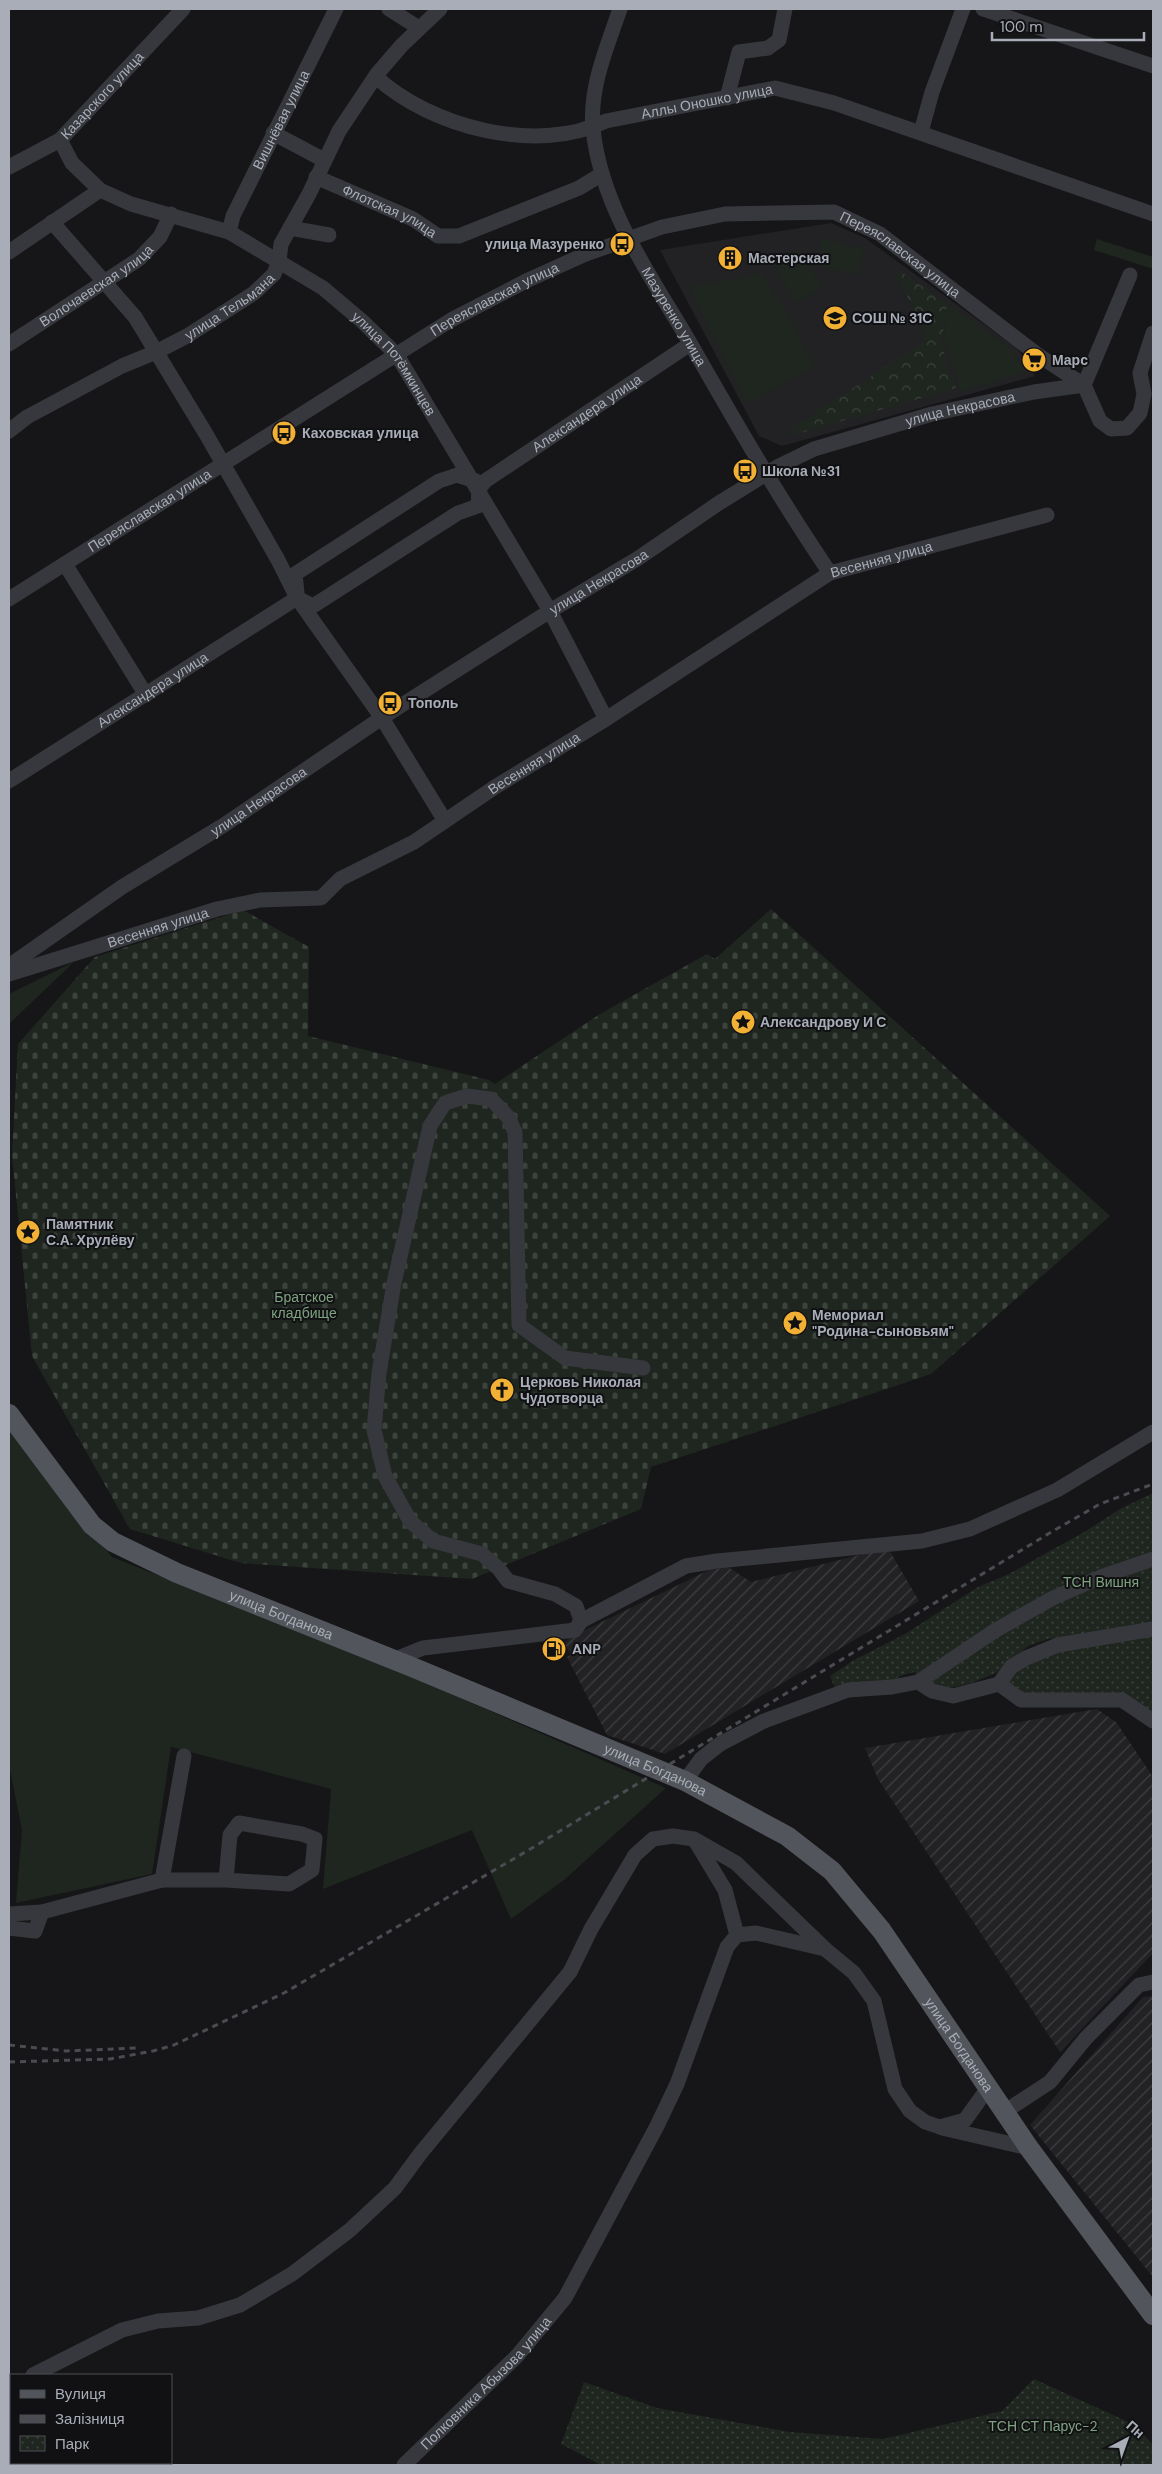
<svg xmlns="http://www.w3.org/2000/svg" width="1162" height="2474" viewBox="0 0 1162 2474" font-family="'DM Sans',sans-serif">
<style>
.built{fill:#222225}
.industrial{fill:url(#industrial-furrows)}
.grass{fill:#1e261f}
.forest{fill:url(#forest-crowns)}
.cemetery{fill:url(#cemetery-stones)}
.park{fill:url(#park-dots)}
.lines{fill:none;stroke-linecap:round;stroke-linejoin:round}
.minor{stroke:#37383d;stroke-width:15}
.major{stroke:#53555c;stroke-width:20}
.rail{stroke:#4a4c52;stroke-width:3;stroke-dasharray:6 5;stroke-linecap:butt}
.labels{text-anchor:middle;stroke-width:4;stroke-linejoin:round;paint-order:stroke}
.street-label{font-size:14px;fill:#a8adb8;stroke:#111113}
.poi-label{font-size:14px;font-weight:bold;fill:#a8adb8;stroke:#111113;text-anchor:start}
.park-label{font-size:14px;fill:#7fa381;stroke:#111113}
</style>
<defs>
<pattern id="industrial-furrows" width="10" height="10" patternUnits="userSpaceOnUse" patternTransform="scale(1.25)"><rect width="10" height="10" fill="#222225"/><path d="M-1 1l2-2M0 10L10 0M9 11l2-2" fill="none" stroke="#3f3f43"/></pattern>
<pattern id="forest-crowns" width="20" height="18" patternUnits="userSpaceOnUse" patternTransform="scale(1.25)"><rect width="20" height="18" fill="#1e261f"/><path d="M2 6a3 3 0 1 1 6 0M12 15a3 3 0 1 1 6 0" fill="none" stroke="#3c433d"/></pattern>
<pattern id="cemetery-stones" width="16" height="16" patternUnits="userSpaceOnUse" patternTransform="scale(1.25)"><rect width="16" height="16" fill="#1e261f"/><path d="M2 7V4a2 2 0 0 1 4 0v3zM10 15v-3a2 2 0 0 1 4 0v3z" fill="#3c433d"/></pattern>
<pattern id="park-dots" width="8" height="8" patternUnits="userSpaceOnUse" patternTransform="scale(1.25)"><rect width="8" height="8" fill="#1e261f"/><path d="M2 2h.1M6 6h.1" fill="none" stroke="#3c433d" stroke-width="1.8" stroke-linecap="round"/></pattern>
</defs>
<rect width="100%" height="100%" fill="#161618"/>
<!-- built -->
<path class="built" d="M831 223 865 238 1018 349 1035 376 782 446 759 436 660 250Z"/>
<!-- industrial -->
<path class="industrial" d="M888 1548 919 1601 665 1754 607 1735 567 1657 571 1655 564 1642 575 1635 709 1570 728 1567 751 1582Z
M1097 1709 1116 1722 1153 1777V1953L1060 2052 878 1779 865 1748Z
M1153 1996V2277L1030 2125 1143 1997Z"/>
<!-- grass -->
<path class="grass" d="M822 238 864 249 857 275 815 264Z
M1097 239 1153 257V269L1094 250Z
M799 250 822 288 796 303 774 264Z
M762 274 791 318 814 367 747 404 690 287Z
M948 304 1011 349 1025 372 961 392 944 340Z
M74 962 9 1024V994Z
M9 1429 112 1557 394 1669 666 1788 564 1880 511 1919 472 1830 323 1889 331 1789 171 1747 152 1874 16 1903 22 1830 9 1765Z"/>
<!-- forest -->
<path class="forest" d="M900 271 947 304 942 341 945 360 956 388 790 436 793 427 924 342 922 322 894 274Z"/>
<!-- cemetery -->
<path class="cemetery" d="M771 909 1110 1216 931 1374 651 1467 641 1509 472 1579 241 1563 130 1529 32 1356 12 1155 18 1044 95 957 243 910 309 947 308 1036 489 1080 495 1084 600 1014 707 954 715 959Z"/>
<!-- park -->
<path class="park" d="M1153 1493V1628L1048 1639 1028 1646 996 1673 971 1683 946 1689 927 1683 914 1672 900 1676 887 1685 836 1691 830 1676 854 1660 905 1634 978 1587 1009 1574 1086 1531 1120 1509Z
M1153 1631V1717L1123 1698 1023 1697 1006 1685 1014 1671 1057 1651Z
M1034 2379 1135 2425 1153 2445V2465H601L561 2444 584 2382 657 2408 790 2432 883 2439 1002 2411Z"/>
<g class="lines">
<!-- minor -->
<g class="minor">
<path d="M389 9 419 28"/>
<path id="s1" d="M620 9C607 47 589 88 593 129 601 207 650 275 689 341 734 420 779 498 830 573"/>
<path d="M983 9 1153 66"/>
<path id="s2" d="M376 77C431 127 536 155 606 121L775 88 834 103 1153 214"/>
<path d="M727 98 739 52 768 48 779 40 785 9"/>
<path d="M921 132 932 92 963 9"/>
<path d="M273 133 324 160"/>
<path id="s3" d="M60 140 72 163 100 190 131 204 229 232 323 288 362 321 397 355 550 611 606 719"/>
<path id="s4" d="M9 167 60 140 183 9"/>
<path id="s5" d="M316 177 413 219 438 236H459L579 188 602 174"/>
<path d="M52 222 135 317 206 434 278 560 297 598 382 718 445 821"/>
<path d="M290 228 329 235"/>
<path id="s6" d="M229 232 233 216 336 9"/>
<path d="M9 252 100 190"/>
<path id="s7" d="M9 344 139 259 160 237 171 214"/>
<path d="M1084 385 1130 275"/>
<path id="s8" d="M9 431 27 417 122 366 156 352 187 336 254 293 274 274 279 261 281 244 309 194 339 131 377 74 402 45 440 9"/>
<path d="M65 564 146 695"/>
<path d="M297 593 295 574 439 481 457 475 476 481"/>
<path id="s9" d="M9 599 451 320 528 280 586 254 662 227 725 214 834 212 880 234 1038 355 1084 385 1100 421 1111 429 1127 428 1140 413 1144 394 1140 373 1153 333"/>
<path id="s10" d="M9 781 297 598 313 606 458 513 478 506 479 489 485 481 690 344"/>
<path id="s11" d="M9 966 122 887 224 825 383 717 550 611 637 559 719 503 779 466 814 449 932 414 1034 392 1084 385"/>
<path id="s12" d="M9 974 217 909 260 900 321 898 340 879 414 842 495 787 606 719 830 573 1047 515"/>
<path d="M581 1621 686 1566 717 1561 922 1541 970 1529 1057 1490 1153 1432"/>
<path d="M393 1660 423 1648 575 1630 581 1621 576 1606 555 1594 508 1581 499 1569 482 1554 433 1541 410 1521 385 1476 374 1430 379 1373 394 1283 430 1126 445 1103 467 1096 491 1099 508 1117 515 1132 519 1325 565 1358 643 1368"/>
<path d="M918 1682 996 1630 1053 1598 1103 1576 1153 1559"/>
<path d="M999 1684 1021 1700H1122L1153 1721"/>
<path d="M685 1781 701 1759 720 1744 764 1721 848 1690 892 1687 918 1682 932 1691 953 1696 999 1684 1011 1667 1026 1658 1058 1645 1153 1629"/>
<path d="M696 1842 725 1890 737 1935"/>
<path d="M162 1880 184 1756"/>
<path d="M9 1914 42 1912 162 1880H226L289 1884 312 1870 315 1839 302 1834 239 1823 230 1835 226 1880"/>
<path d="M9 1928 35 1931 42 1912"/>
<path d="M1004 2112 1050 2082 1086 2038 1139 1985 1153 1982"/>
<path d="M942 2128 1029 2148"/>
<path d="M33 2375 122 2330 158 2321 198 2318 240 2305 292 2274 350 2230 395 2188 420 2154 570 1972 591 1929 635 1855 653 1839 673 1836 694 1839 736 1863 825 1949"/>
<path d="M9 2389 11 2387"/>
<path id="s13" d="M404 2465 517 2356 565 2298 657 2126 677 2084 727 1947 737 1935 756 1933 825 1949 854 1973 874 2001 895 2089 910 2111 925 2122 940 2127 965 2120 988 2088"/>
</g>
<!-- major -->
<path class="major" id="s14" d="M9 1414 92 1525 113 1542 177 1573 412 1667 685 1781 787 1836 832 1871 882 1931 1029 2148 1153 2315"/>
<!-- rail -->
<path class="rail" d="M9 2045 66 2051 136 2048
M9 2062 110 2059 153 2051 174 2045 284 1993 527 1851 1048 1534 1100 1504 1153 1484"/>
</g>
<!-- icons -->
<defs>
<symbol id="bus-disc" viewBox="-11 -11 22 22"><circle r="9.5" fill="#f2b134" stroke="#111113"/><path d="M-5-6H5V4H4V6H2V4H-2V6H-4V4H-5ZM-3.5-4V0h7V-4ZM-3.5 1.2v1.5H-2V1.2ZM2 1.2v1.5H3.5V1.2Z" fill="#111"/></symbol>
<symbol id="building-disc" viewBox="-11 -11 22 22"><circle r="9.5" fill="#f2b134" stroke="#111113"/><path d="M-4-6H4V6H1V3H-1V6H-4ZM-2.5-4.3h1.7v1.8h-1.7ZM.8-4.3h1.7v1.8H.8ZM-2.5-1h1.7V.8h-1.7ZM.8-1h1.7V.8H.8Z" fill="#111"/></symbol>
<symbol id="school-disc" viewBox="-11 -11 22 22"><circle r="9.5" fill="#f2b134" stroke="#111113"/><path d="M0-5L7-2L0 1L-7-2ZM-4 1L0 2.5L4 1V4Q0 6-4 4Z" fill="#111"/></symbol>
<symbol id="supermarket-disc" viewBox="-11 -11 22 22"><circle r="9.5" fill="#f2b134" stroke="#111113"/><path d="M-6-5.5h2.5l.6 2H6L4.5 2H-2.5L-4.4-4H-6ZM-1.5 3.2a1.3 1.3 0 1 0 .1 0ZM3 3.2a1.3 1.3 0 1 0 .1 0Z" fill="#111"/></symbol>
<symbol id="sight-disc" viewBox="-11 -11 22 22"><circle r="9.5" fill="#f2b134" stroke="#111113"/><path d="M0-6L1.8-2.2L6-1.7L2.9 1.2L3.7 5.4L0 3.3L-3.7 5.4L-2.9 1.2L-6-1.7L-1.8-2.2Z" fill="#111"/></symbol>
<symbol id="church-disc" viewBox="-11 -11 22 22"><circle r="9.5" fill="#f2b134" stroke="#111113"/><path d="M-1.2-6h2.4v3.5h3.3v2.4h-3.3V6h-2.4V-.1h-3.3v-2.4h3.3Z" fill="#111"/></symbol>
<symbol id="fuel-disc" viewBox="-11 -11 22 22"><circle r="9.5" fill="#f2b134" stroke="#111113"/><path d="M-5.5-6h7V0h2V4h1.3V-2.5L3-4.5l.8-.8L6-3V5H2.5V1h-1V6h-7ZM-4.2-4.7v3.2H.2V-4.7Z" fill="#111"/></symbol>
</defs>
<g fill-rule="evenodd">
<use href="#bus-disc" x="608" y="230" width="28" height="28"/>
<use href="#building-disc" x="716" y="244" width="28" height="28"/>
<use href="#school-disc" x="821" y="304" width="28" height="28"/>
<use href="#supermarket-disc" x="1020" y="346" width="28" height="28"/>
<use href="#bus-disc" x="270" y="419" width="28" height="28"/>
<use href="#bus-disc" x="731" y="457" width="28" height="28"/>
<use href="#bus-disc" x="376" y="689" width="28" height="28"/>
<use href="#sight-disc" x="729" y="1008" width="28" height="28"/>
<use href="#sight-disc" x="14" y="1218" width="28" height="28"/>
<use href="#sight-disc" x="781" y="1309" width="28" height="28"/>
<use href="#church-disc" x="488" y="1376" width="28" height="28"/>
<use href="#fuel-disc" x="540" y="1635" width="28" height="28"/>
</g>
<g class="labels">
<!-- street labels -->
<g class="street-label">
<text dy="5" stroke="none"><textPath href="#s4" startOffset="119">Казарского улица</textPath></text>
<text dy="5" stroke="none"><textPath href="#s2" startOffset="349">Аллы Оношко улица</textPath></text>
<text dy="5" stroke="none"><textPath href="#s6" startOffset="124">Вишнёвая улица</textPath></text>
<text dy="5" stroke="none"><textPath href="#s5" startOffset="81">Флотская улица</textPath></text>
<text dy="5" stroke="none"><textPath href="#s9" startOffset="1006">Переяславская улица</textPath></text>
<text dy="5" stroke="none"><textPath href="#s7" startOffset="105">Волочаевская улица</textPath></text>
<text dy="5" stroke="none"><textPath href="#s9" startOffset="571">Переяславская улица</textPath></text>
<text dy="5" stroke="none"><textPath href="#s8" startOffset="254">улица Тельмана</textPath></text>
<text dy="5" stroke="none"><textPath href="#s1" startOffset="330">Мазуренко улица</textPath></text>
<text dy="5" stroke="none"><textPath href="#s3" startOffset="415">улица Потёмкинцев</textPath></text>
<text dy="5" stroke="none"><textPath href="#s11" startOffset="1109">улица Некрасова</textPath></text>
<text dy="5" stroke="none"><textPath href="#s10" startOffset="702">Александера улица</textPath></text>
<text dy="5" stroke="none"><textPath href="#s9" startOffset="166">Переяславская улица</textPath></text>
<text dy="5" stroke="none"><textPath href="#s12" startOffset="981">Весенняя улица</textPath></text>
<text dy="5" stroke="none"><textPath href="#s11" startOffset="704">улица Некрасова</textPath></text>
<text dy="5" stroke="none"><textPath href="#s10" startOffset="170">Александера улица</textPath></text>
<text dy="5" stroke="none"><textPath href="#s12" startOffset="576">Весенняя улица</textPath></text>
<text dy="5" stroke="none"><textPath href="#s11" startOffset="299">улица Некрасова</textPath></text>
<text dy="5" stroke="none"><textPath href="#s12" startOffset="156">Весенняя улица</textPath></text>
<text dy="5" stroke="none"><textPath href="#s14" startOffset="349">улица Богданова</textPath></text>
<text dy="5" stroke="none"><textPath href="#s14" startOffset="754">улица Богданова</textPath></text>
<text dy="5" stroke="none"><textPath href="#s14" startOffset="1174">улица Богданова</textPath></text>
<text dy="5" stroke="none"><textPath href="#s13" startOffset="116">Полковника Абызова улица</textPath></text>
</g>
<!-- poi labels -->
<g class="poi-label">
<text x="604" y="249" text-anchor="end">улица Мазуренко</text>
<text x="748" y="263">Мастерская</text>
<text x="852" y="323">СОШ № 31С</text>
<text x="1052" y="365">Марс</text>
<text x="302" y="438">Каховская улица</text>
<text x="762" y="476">Школа №31</text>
<text x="408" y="708">Тополь</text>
<text x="760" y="1027">Александрову И С</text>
<text x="46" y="1229">Памятник<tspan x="46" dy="16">С.А. Хрулёву</tspan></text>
<text x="812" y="1320">Мемориал<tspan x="812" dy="16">"Родина-сыновьям"</tspan></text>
<text x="520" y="1387">Церковь Николая<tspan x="520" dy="16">Чудотворца</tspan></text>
<text x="572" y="1654">ANP</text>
</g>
<!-- park labels -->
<g class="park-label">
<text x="304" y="1302">Братское<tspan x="304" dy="16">кладбище</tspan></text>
<text x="1101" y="1587">ТСН Вишня</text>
<text x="1043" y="2431">ТСН СТ Парус-2</text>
</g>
</g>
<!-- border -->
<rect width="1162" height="2474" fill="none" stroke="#a8adb8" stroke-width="20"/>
<!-- legend -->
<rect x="10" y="2374" width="162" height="90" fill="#111113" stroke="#4d4f55"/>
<rect x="20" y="2390" width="25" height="8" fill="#53555c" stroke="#4d4f55"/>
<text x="55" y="2399" font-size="15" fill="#a8adb8">Вулиця</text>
<rect x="20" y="2415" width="25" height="8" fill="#4a4c52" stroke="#4d4f55"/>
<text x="55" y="2424" font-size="15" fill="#a8adb8">Залізниця</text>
<rect x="20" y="2436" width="25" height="15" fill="url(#park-dots)" stroke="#4d4f55"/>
<text x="55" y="2449" font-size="15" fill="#a8adb8">Парк</text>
<!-- north arrow -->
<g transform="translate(1127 2439) rotate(41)" stroke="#111113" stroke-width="4" paint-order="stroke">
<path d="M0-4L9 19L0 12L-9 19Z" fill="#a8adb8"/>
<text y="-8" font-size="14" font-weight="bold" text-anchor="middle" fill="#a8adb8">Пн</text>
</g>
<!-- scale -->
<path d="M992 32v8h152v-8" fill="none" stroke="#a8adb8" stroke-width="2.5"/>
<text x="1000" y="32" font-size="15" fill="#a8adb8" stroke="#111113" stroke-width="4" paint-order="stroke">100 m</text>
</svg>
